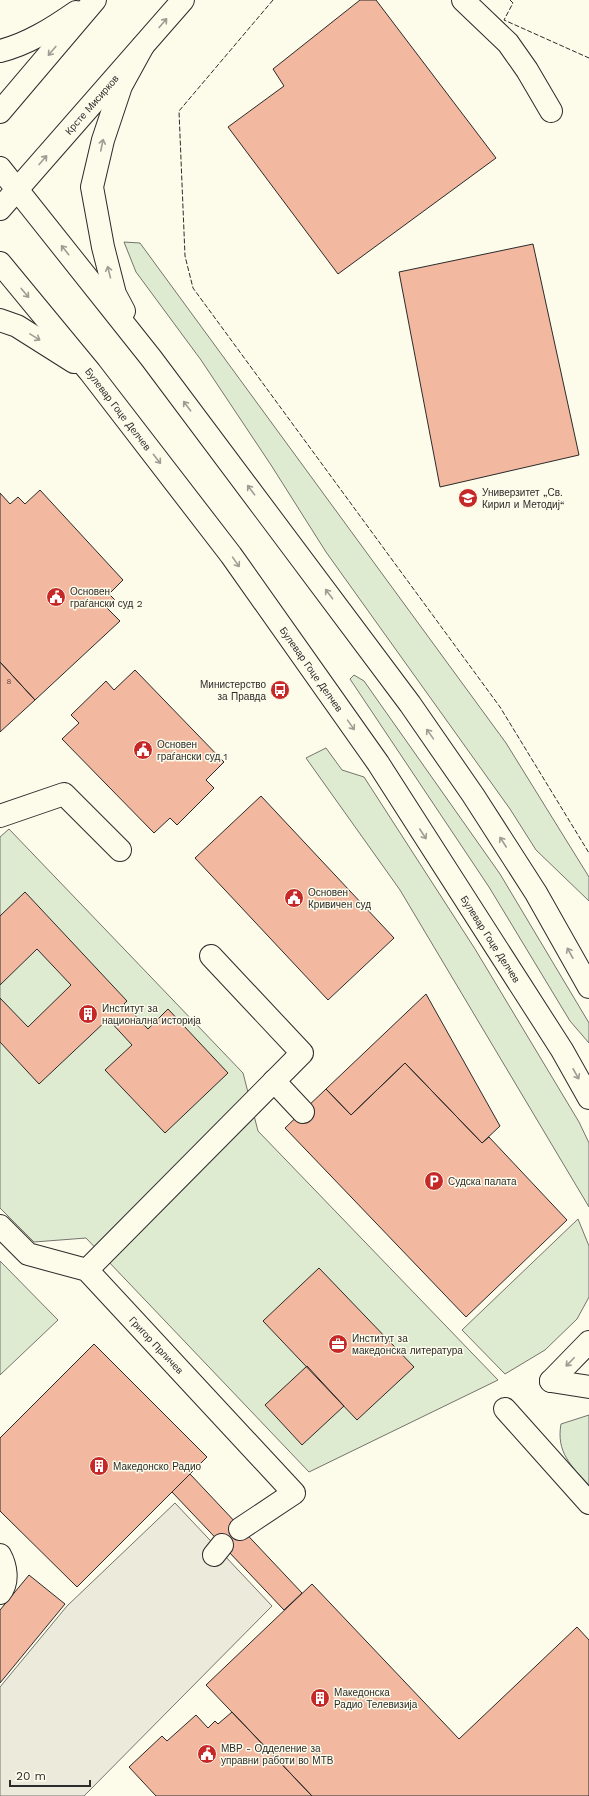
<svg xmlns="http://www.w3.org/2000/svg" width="589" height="1796" viewBox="0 0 589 1796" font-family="'Work Sans',sans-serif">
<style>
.green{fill:#deebd1;stroke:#74746e}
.parking{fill:#eceadb;stroke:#74746e}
.building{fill:#f2b8a0;stroke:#2b2b2b}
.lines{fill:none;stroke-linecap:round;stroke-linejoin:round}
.minor-casing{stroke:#2b2b2b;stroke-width:24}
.minor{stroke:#fdfbea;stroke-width:22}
.fence{stroke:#2b2b2b;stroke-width:1;stroke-dasharray:5 2;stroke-linecap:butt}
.oneway{stroke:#9e9d94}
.labels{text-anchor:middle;stroke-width:3;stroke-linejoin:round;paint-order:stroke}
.number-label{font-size:8px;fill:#5d4e48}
.street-label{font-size:10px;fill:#2b2b2b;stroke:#fdfbea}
.poi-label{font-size:10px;fill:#2b2b2b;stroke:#fdfbea;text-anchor:start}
</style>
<rect width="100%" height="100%" fill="#fdfbea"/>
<!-- green -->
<path class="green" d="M124 242 140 243 506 743 589 877V901L536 850 510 809 326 552 271 465 201 360 136 272Z
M354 675 364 681 500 874 589 1023V1043L570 1021 489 887 350 679Z
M326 748 342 770 364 777 475 949 579 1122 589 1143V1207L400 890 306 758Z
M9 829 243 1073 258 1131 498 1380 309 1472 86 1238 34 1242 0 1208V837Z
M578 1219 589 1246V1297L577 1319 545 1350 505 1374 462 1330Z
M0 1261 58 1320 0 1375Z
M589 1415V1485C571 1466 556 1452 561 1424Z"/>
<!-- parking -->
<path class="parking" d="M175 1503 272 1606 84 1796H0V1687L67 1606Z"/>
<!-- building -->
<path class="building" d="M360 0H376L496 158 338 274 228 127 284 86 273 69Z
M533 244 579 455 440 487 399 272Z
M40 490 123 580 109 594 115 600 107 608 120 621 35 700 0 662V493L10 504 18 497 25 504Z
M0 662 35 700 0 732Z
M135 670 224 762 206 780 214 788 177 825 170 818 154 833 62 739 79 723 71 715 106 681 114 690Z
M261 796 394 938 328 1000 195 858Z
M25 892 127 1001 124 1004 148 1029 168 1009 228 1073 165 1133 105 1070 132 1045 108 1019 39 1084 0 1042V998L28 1027 71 985 37 949 0 985V916Z
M426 994 500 1126 482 1143 405 1063 351 1115 326 1089Z
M405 1063 482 1143 489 1137 567 1220 466 1317 285 1128 326 1089 351 1115Z
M319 1268 414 1367 357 1420 263 1321Z
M94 1344 207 1457 77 1587 0 1511V1438Z
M307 1366 344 1406 302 1445 265 1405Z
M190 1474 302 1593 284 1610 172 1492Z
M29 1575 65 1604 0 1683V1610Z
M312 1584 459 1739 577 1627 589 1640V1796H312L206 1685Z
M232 1712 312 1796H156L129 1767 162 1736 167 1741 196 1715 208 1728 215 1721 218 1724Z"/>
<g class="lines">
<defs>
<g id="minor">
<path d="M463 0 508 43 527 70 551 111"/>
<path d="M0 51C28 44 53 28 76 12"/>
<path d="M0 112 95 0"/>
<path d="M0 168 151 358 410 704 473 795 536 893 589 987"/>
<path id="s1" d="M0 209 183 0"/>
<path id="s2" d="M0 263 90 372 231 555 378 763 562 1050 589 1098"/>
<path d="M124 311 115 294 103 247 92 187 103 140 121 86 143 46"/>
<path d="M0 320 17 326 74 362"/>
<path d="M0 816 64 794 120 850"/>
<path d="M274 1081 303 1112"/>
<path id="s3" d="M0 1226 28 1254 87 1270 294 1493 240 1529"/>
<path d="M87 1270 302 1053 211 956"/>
<path d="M551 1381 589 1342"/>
<path d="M551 1381 589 1387"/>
<path d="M505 1409 589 1503"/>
<path d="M0 1555C6 1566 9 1582 0 1593"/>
<path d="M214 1555 222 1545"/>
</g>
</defs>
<!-- minor casing -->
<use href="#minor" class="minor-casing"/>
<!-- minor -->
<use href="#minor" class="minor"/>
<!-- fence -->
<path class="fence" d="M273 0 179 111 185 256 193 288 500 707 589 853
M510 0 513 3 504 20 589 58"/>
</g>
<!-- one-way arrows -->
<defs><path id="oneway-shaft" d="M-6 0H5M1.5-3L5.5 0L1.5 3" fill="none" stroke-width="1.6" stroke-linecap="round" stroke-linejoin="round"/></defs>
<g class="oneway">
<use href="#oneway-shaft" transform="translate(163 23) rotate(-49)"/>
<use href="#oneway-shaft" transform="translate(52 51) rotate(130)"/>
<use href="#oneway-shaft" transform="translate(102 145) rotate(-78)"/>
<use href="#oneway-shaft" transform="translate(43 160) rotate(-49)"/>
<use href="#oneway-shaft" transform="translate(65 250) rotate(-129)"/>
<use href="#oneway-shaft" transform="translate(109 272) rotate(-104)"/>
<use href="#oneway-shaft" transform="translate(25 293) rotate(50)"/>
<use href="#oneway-shaft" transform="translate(35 337) rotate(31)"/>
<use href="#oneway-shaft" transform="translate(187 406) rotate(-127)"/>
<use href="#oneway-shaft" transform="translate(157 459) rotate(52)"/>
<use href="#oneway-shaft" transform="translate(251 490) rotate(-127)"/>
<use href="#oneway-shaft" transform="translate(236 562) rotate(55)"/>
<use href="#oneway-shaft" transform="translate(329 594) rotate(-127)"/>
<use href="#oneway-shaft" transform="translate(351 725) rotate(55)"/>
<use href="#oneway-shaft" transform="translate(430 734) rotate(-125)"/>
<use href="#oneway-shaft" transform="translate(423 834) rotate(57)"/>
<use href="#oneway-shaft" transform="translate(503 842) rotate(-123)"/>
<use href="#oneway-shaft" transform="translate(570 953) rotate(-119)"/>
<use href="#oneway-shaft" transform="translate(576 1074) rotate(61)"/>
<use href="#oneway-shaft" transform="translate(570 1362) rotate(134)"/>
</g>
<!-- icons -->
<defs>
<symbol id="university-disc" viewBox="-11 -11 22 22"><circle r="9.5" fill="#c62828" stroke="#fdfbea"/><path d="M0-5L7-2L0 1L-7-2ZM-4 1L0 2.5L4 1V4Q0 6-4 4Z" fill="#fff"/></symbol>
<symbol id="civic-disc" viewBox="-11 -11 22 22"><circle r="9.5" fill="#c62828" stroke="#fdfbea"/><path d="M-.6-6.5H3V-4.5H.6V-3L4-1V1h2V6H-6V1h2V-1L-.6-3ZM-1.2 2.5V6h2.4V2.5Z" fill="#fff"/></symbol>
<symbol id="bus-disc" viewBox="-11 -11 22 22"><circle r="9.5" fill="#c62828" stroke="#fdfbea"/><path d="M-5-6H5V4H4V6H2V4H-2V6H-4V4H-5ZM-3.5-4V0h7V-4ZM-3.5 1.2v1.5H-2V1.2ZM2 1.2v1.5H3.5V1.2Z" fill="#fff"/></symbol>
<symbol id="building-disc" viewBox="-11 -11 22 22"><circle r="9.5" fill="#c62828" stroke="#fdfbea"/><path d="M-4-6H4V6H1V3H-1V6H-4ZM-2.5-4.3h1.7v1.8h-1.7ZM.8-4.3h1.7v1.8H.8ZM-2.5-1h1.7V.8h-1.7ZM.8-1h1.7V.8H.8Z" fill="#fff"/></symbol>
<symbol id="parking-disc" viewBox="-11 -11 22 22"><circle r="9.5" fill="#c62828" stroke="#fdfbea"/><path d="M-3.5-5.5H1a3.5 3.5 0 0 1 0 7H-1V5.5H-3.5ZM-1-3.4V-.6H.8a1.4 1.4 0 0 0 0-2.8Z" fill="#fff"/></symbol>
<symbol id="office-disc" viewBox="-11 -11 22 22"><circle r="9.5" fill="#c62828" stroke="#fdfbea"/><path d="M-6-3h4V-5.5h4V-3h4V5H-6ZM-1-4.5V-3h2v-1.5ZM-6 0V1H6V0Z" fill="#fff"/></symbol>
</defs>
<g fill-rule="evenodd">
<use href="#university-disc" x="457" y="487" width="22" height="22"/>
<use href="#civic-disc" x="45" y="586" width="22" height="22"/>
<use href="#bus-disc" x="269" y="679" width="22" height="22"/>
<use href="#civic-disc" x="132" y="739" width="22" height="22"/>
<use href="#civic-disc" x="283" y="887" width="22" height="22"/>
<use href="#building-disc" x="77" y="1003" width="22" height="22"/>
<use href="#parking-disc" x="423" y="1170" width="22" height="22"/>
<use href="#office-disc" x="327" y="1333" width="22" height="22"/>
<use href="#building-disc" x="88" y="1455" width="22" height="22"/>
<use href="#building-disc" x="309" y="1687" width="22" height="22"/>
<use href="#civic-disc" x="196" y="1743" width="22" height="22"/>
</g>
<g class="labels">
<!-- number labels -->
<g class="number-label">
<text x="9" y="684">8</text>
</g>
<!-- street labels -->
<g class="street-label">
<text dy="4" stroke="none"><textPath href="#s1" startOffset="139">Крсте Мисирков</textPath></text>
<text dy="4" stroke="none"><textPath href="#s2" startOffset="188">Булевар Гоце Делчев</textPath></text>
<text dy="4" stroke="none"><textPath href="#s2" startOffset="512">Булевар Гоце Делчев</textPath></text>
<text dy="4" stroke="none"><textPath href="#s2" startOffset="836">Булевар Гоце Делчев</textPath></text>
<text dy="4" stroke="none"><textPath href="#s3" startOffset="203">Григор Прличев</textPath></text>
</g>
<!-- poi labels -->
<g class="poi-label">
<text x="482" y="496">Универзитет „Св.<tspan x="482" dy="12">Кирил и Методиј“</tspan></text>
<text x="70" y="595">Основен<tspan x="70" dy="12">граѓански суд 2</tspan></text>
<text x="266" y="688" text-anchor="end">Министерство<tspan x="266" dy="12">за Правда</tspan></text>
<text x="157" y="748">Основен<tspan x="157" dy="12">граѓански суд 1</tspan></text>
<text x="308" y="896">Основен<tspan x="308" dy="12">Кривичен суд</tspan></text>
<text x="102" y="1012">Институт за<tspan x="102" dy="12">национална историја</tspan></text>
<text x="448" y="1185">Судска палата</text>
<text x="352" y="1342">Институт за<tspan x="352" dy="12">македонска литература</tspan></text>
<text x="113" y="1470">Македонско Радио</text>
<text x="334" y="1696">Македонска<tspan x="334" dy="12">Радио Телевизија</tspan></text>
<text x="221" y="1752">МВР - Одделение за<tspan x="221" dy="12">управни работи во МТВ</tspan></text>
</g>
</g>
<!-- scale -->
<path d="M10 1780v6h80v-6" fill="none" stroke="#2b2b2b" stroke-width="2"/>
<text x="16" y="1780" font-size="12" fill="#2b2b2b" stroke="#fdfbea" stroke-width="3" paint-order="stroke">20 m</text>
</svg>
